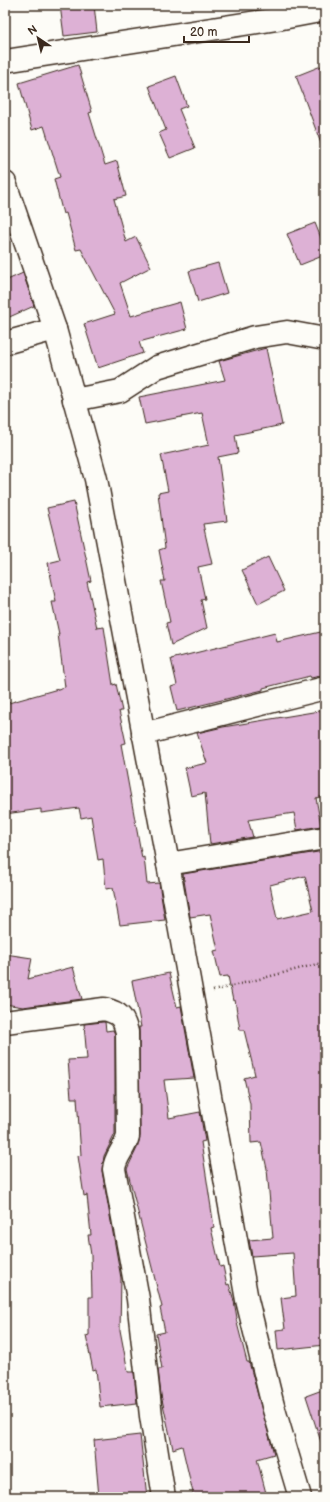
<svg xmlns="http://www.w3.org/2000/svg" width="330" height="1502" viewBox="0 0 330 1502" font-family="'Balsamiq Sans',sans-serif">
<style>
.building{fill:#ddb1d5;stroke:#3b2a1e;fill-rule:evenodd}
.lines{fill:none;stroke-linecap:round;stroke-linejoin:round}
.street-casing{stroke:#3b2a1e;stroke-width:25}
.secondary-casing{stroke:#3b2a1e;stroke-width:25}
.path{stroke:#3b2a1e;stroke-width:2.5;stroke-dasharray:1 3;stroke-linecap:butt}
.street{stroke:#fdfcf7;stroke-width:22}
.secondary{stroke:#fdfcf7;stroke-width:22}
</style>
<rect width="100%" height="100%" fill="#fdfcf7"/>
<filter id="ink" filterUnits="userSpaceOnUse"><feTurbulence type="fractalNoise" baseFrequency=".025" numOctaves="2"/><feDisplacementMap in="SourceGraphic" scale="8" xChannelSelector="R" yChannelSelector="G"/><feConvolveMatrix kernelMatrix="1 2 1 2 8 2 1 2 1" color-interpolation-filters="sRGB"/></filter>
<g filter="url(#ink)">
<!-- building -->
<path class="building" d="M60 5H94L97 32 64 36Z
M78 65 92 112 89 113 105 165 117 161 126 196 114 199 126 242 136 237 151 267 120 283 131 316 180 302 187 329 139 342 143 353 98 368 84 324 115 314 81 249 76 250 66 213 63 214 54 179 60 177 44 126 32 130 19 83Z
M321 66 325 75V148L323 149 296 76Z
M176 76 187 106 179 109 195 148 170 158 159 133 166 130 149 86Z
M315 223 325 248V255L300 265 287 234Z
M218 263 227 293 198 302 189 271Z
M23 273 34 306 5 319V281Z
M266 348 282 425 235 435 238 453 218 457 227 521 203 524 212 564 198 567 205 599 201 600 207 628 171 645 166 623 170 622 161 581H165L159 550 165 548 158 493 168 491 161 455 209 445 202 413 145 424 139 397 225 380 219 361Z
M74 502 91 581 87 582 97 628 104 627 113 685 116 684 122 711H119L126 743 121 744 142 858 144 857 147 884 159 883 165 920 120 925 113 888 106 889 103 859 98 860 91 816 81 818 79 808 41 813V809L5 814V704L65 687 58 634H59L52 602H56L48 563 60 560 47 508Z
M268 557 284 591 258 604 242 570Z
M325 631V675L311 678 310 676 263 688V690L177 711 171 687 177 685 171 659 275 633 277 642Z
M325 710V796L316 798 321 826 297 830 294 813 248 820 253 837 210 844 205 793 191 796 185 768 207 763 197 733 223 727Z
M324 851 325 1345 278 1350 276 1330 285 1329 281 1298 296 1296 293 1253 252 1256 249 1240 273 1238 267 1169 261 1142 251 1143 250 1104 244 1078 255 1075 244 1030H240L235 1000 233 1001 228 976 220 977 214 951 218 950 210 914 190 917 183 874ZM305 876 313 911 277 919 270 885Z
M5 954 32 958 28 979 73 967 82 999 23 1007 5 1004Z
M169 973 177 1007 181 1006 194 1078 164 1080 169 1118 200 1112 205 1141 201 1142 214 1227 211 1228 220 1267 223 1266 227 1285 229 1284 234 1301 237 1318 236 1319 247 1362H249L274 1454 257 1459 267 1497H194L182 1446 173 1449 161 1395 158 1369H162L156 1334 165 1332 160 1308 162 1307 127 1169 138 1146 140 1136 139 1027H141L132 981Z
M103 1022H105L106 1031 113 1030 115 1034V1134L104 1156 102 1171 121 1278 120 1330 128 1372H134L137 1403 100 1407 96 1369 93 1370 86 1336 89 1335V1297H92L91 1255 88 1235H91L87 1195 84 1196 78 1156 81 1155 77 1098H71L68 1060 87 1059 84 1024Z
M325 1389V1442H321L306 1396Z
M140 1435 147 1497H99L94 1440Z"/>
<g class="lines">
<defs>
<path id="street" d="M5 61 277 19 325 10
M5 343 55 329
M74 400 120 391 157 367 255 337 287 332 325 339
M143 734 325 688
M168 864 325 838
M5 1022 104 1009C120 1013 123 1017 127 1032L128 1136C125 1149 115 1156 114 1169L138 1299 151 1416 164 1497"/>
<path id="secondary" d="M5 183 55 329 96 479 168 864 247 1300 273 1406 300 1497"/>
</defs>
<!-- street casing -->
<use href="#street" class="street-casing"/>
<!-- secondary casing -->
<use href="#secondary" class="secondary-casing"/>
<!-- path -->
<path class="path" d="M213 991 325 962"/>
<!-- street -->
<use href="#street" class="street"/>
<!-- secondary -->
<use href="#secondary" class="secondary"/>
</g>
</g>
<!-- margin -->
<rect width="330" height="1502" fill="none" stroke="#fdfcf7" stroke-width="20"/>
<rect x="10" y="10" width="310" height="1482" fill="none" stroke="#3b2a1e" stroke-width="1.5" filter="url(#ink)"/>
<!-- north arrow -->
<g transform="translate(38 38) rotate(325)" stroke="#fdfcf7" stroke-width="3" paint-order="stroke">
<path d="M0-3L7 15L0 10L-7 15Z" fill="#3b2a1e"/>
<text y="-6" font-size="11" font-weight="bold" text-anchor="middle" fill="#3b2a1e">N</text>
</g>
<!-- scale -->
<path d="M184 36v6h65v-6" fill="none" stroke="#3b2a1e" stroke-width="2"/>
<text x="190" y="36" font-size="12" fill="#3b2a1e" stroke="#fdfcf7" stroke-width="3" paint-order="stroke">20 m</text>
</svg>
